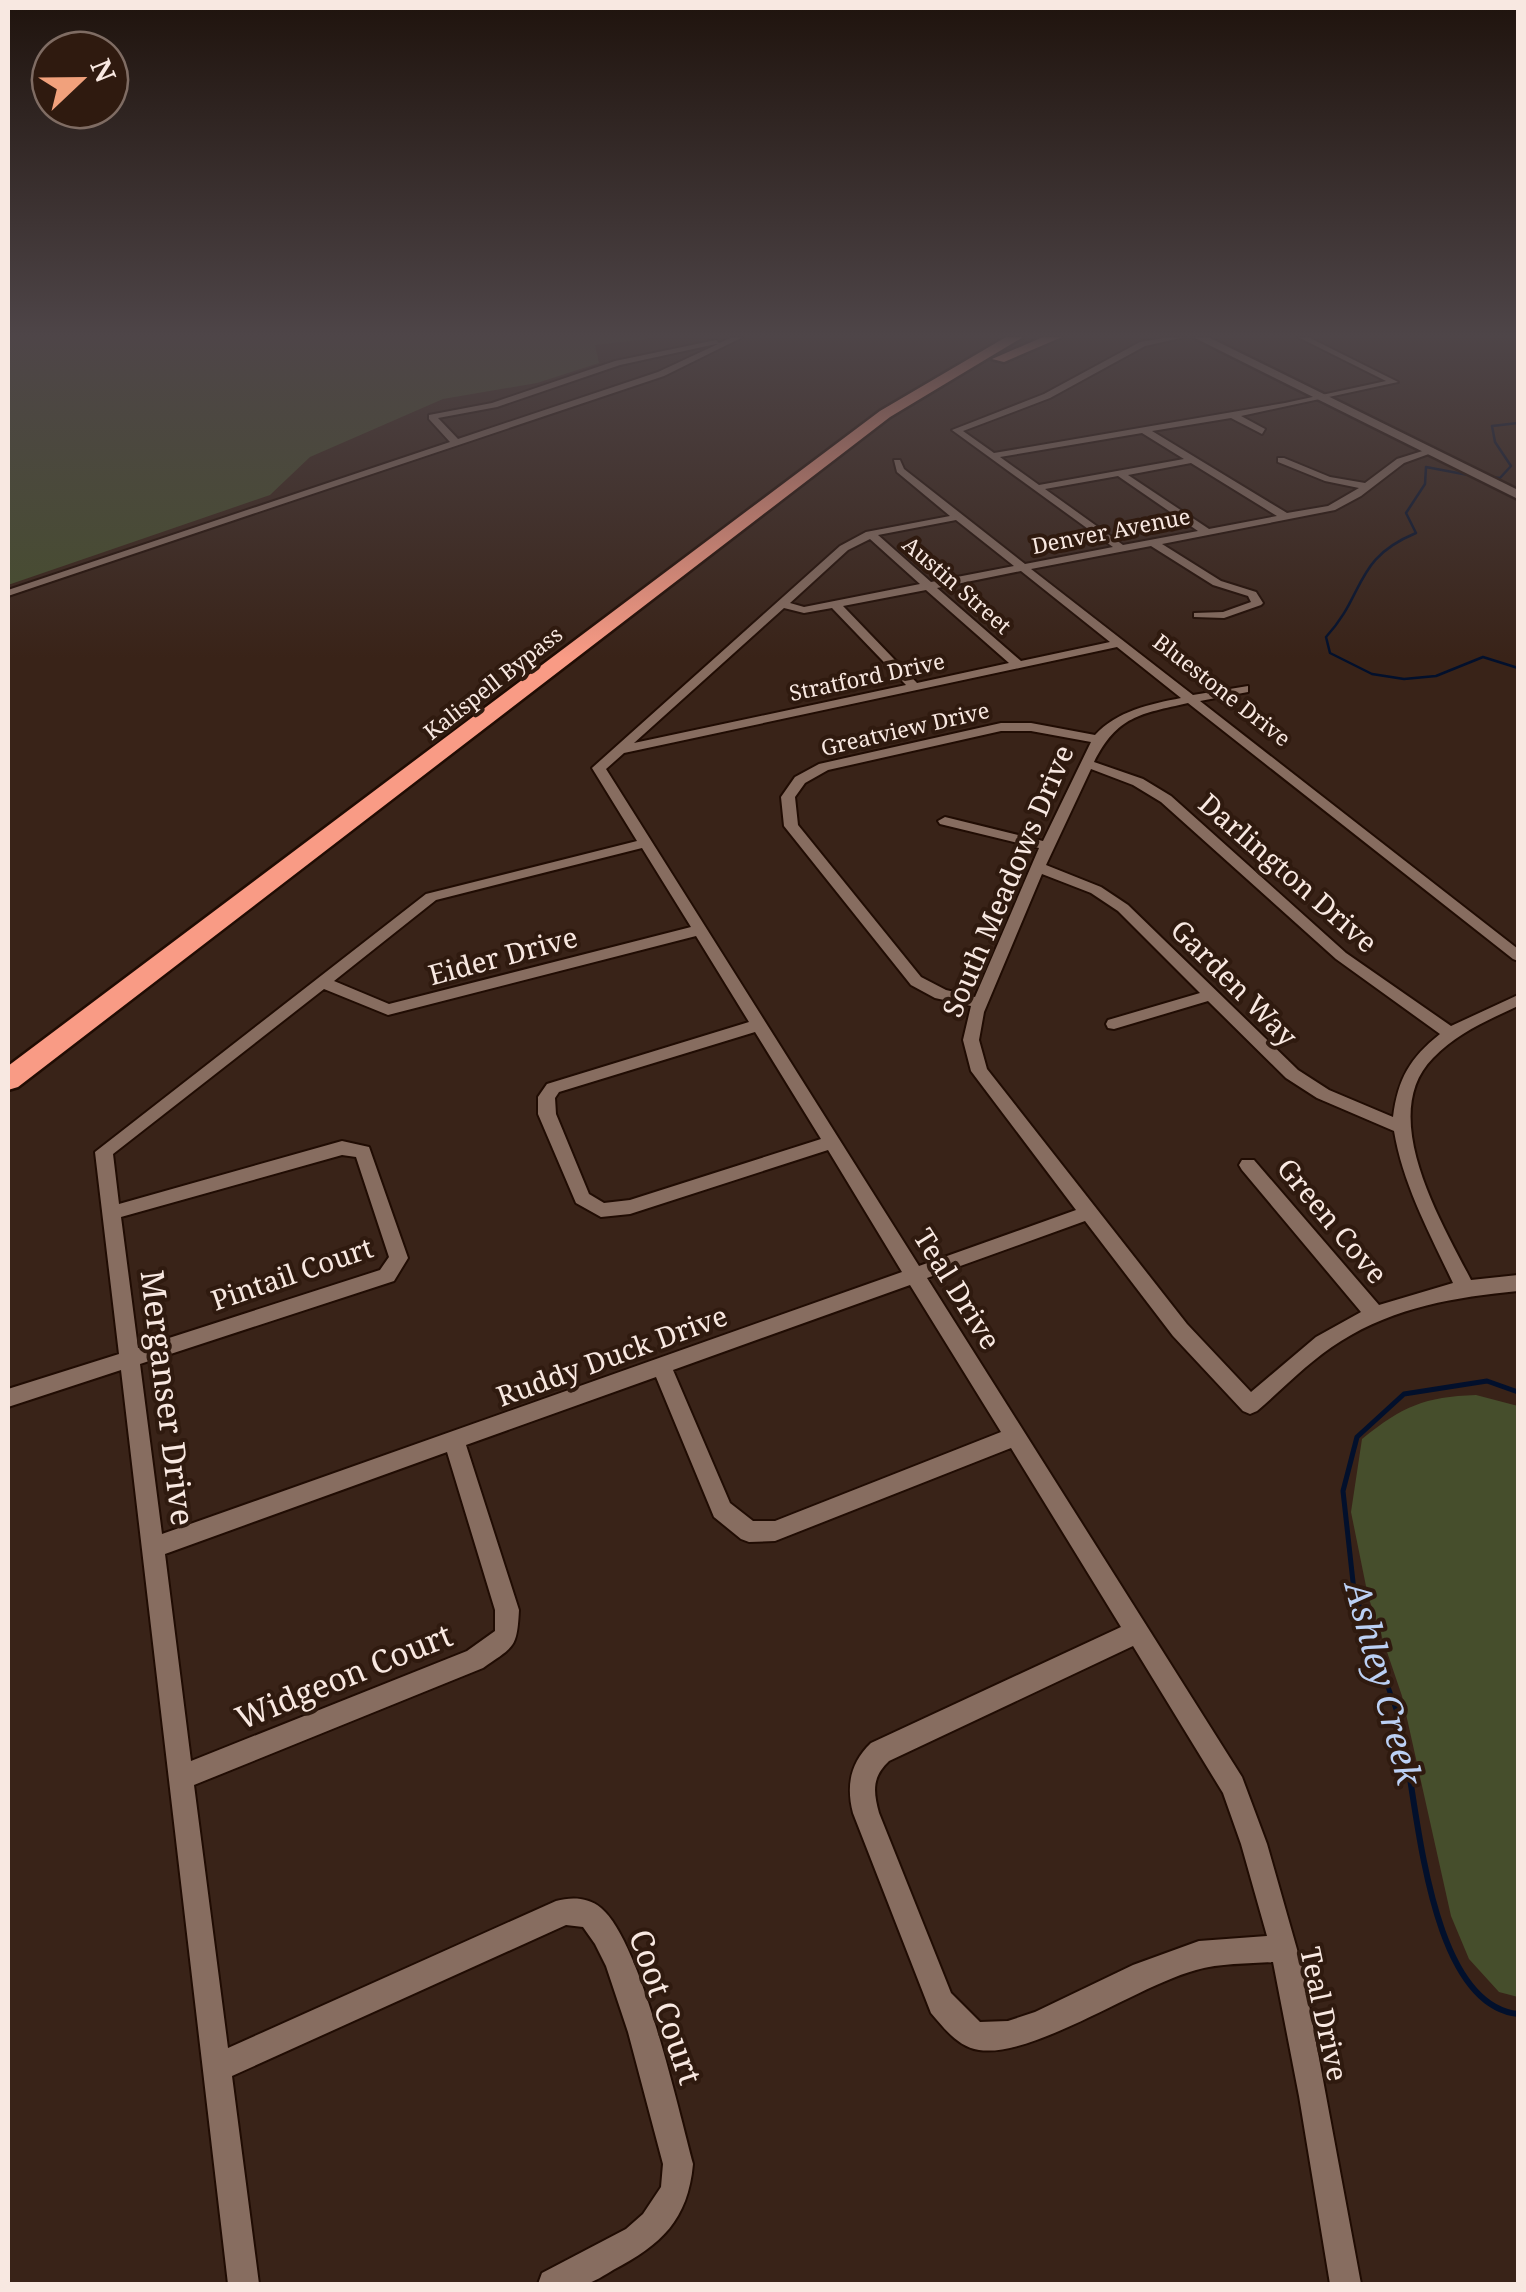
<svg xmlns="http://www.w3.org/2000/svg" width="1526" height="2292" viewBox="0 0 1526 2292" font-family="'Noto Serif',serif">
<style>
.green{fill:#464e2c}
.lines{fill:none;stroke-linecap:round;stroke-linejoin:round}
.stream-far2{stroke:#02102c;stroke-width:2.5}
.stream-far1{stroke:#02102c;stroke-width:5}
.stream{stroke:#02102c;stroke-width:6}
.street-casing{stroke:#200c03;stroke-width:4}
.secondary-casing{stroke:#200c03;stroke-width:5}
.highway-casing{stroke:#200c03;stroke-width:5}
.street{fill:#876d60;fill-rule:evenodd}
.secondary{fill:#876d60;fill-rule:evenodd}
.highway{fill:#f99b85;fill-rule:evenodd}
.labels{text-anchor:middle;stroke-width:8;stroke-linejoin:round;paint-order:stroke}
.far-street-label{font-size:22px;fill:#f8e8e1;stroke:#2f1a0f}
.street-label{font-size:28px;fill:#f8e8e1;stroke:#2f1a0f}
.near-street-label{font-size:32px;fill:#f8e8e1;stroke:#2f1a0f}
.near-water-label{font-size:35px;font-style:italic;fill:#bbd0f4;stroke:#2f1a0f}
</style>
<rect width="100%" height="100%" fill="#392318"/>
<!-- green -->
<path class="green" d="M8 337H644L647 339 595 345 599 363 537 383 443 399 310 457 270 495 8 585Z
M1476 1395 1518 1406V1997L1499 1992 1469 1959 1451 1916 1402 1696 1368 1596 1351 1512 1362 1439C1403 1406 1424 1397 1476 1395Z"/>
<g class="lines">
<!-- stream-far2 -->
<path class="stream-far2" d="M1479 477 1426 467 1425 484 1406 513 1416 533C1353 559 1366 594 1326 637L1330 653 1372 674 1404 679 1436 676 1483 657 1518 668
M1488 477 1500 478 1511 466 1495 442 1492 426 1518 423"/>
<!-- stream-far1 -->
<path class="stream-far1" d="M1406 1758 1398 1715 1354 1591 1343 1491 1357 1437 1404 1394 1487 1381 1518 1392"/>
<!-- stream -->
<path class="stream" d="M1406 1755C1419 1822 1432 2005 1518 2014"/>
<defs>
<path id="street" d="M733 337H743L664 376 8 596V590L450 442 429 419V415L492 403 615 361 716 340 719 343ZM716 344H718L658 372 458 439 438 418 497 407 620 365Z
M1169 337H1185L1145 346 1050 398 963 431 994 453 1285 403 1386 381 1298 337H1308L1398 382 1241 416 1265 429 1262 434 1231 418 1152 431 1287 513 1328 506 1359 488 1325 481 1278 462V458H1284L1330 477 1365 483 1397 459 1432 448 1437 451 1404 463 1361 496 1335 510 1162 544 1221 581 1256 592 1263 603 1261 605 1224 618 1194 617V613L1223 612 1251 602 1248 596 1213 585 1151 546 1031 569 1193 695 1248 686V692L1200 701 1518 949V961L1513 959 1188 703C1140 714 1117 716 1094 762L1143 779 1171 796 1346 953 1451 1026 1518 995V1006C1488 1020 1457 1033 1433 1058 1376 1115 1442 1223 1471 1280L1518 1275V1291C1456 1297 1395 1307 1341 1341 1310 1360 1284 1388 1257 1411L1250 1414 1243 1411 1173 1336 1085 1221 927 1278 1242 1777 1267 1844 1302 1967 1361 2284H1330L1299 2096 1273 1962C1248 1964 1220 1963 1196 1970 1137 1986 1033 2058 979 2050 958 2047 944 2028 931 2013L853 1813C846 1786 850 1763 871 1743L1121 1627 1011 1448 775 1541 749 1542 741 1539 714 1517 656 1377 466 1445 519 1610C517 1649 514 1646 483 1668L194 1785 228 2048 556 1901C571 1897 588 1897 601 1908 641 1941 678 2109 693 2164 688 2220 661 2245 613 2270 605 2275 594 2282 585 2284 571 2288 552 2284 538 2284L542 2273 626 2229 643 2214 661 2187 663 2164 628 2032 606 1966 595 1944 583 1927 566 1925 232 2076 259 2284H228L121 1370 8 1407V1389L119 1354 95 1152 426 894 637 841 592 768 840 546 866 532 950 516 897 472 894 460H900L904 469 1025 564 1113 547 952 430 1044 394 1140 342ZM1142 433 1184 459 1039 485 1000 457ZM1191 463 1277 516 1209 529 1128 475ZM1118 476 1198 531 1123 545 1045 489ZM956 520 1014 566 931 582 878 535ZM870 539 920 584 804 607 790 603 848 550ZM1021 571 1110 642 1021 661 937 588ZM926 590 1009 663 917 683 843 606ZM784 608 804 613 832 608 906 685 634 743ZM1117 647 1181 698C1150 704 1117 711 1095 735L1031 723H1001L819 764 795 777 781 797 784 826 911 985 935 998 971 1006 963 1040 971 1071 1076 1210 919 1266 606 769 624 753ZM1001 731H1031L1091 742 1043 841 945 817 938 821 940 824 1039 848 975 997 946 990 921 977 798 825 795 797 805 783 828 770ZM1091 769 1133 785 1161 802 1336 959 1440 1034C1410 1058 1398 1078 1393 1117L1329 1090 1298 1070 1128 905 1101 887 1046 865ZM642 848 691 927 389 1004 334 981 436 900ZM1042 874 1091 893 1118 911 1200 993 1108 1020 1106 1024 1108 1028 1114 1029 1208 1001 1286 1078 1317 1098 1394 1131C1403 1185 1430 1234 1453 1283L1379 1305 1254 1160H1242L1239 1165 1242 1170 1361 1312 1316 1337 1251 1392 1187 1324 987 1069 979 1040 984 1012ZM696 936 749 1022 547 1084 538 1097V1114L576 1203 601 1217 630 1214 828 1150 902 1272 162 1534 140 1364 394 1281 408 1258 369 1147 342 1141 119 1204 113 1154 324 989 388 1015ZM755 1032 821 1139 630 1200 604 1203 589 1194 556 1114 555 1098 559 1092ZM342 1155 356 1157 389 1257 380 1270 138 1348 121 1217ZM910 1285 1001 1432 775 1521H753L730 1503 673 1370ZM447 1452 495 1610V1631L467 1651 191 1761 165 1554ZM1133 1646 1223 1793 1241 1844 1267 1936 1199 1941 1133 1965 1035 2012 1008 2021 980 2022 951 1993 879 1813C873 1791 872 1777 889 1761Z"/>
<path id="secondary" d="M1193 337H1208L1518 490V499Z"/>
<path id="highway" d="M1006 337H1023L890 417 18 1087 8 1090V1066L880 411Z
M1043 337H1062L1004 362 992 359Z"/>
</defs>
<!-- street casing -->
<use href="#street" class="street-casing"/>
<!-- secondary casing -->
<use href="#secondary" class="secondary-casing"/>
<!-- highway casing -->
<use href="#highway" class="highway-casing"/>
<!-- street -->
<use href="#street" class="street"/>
<!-- secondary -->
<use href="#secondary" class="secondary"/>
<!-- highway -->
<use href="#highway" class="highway"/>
</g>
<!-- sky -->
<linearGradient id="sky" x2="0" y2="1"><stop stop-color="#1f130d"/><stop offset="0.51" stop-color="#4e4548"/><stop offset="1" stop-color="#4e4548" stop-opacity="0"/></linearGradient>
<rect width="1526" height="658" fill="url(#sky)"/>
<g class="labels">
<!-- far-street labels -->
<g class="far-street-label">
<text transform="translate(1111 531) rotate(-11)" y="8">Denver Avenue</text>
<text transform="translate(957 585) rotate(41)" y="8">Austin Street</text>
<text transform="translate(867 677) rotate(-12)" y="8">Stratford Drive</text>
<text transform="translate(493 683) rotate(-38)" y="8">Kalispell Bypass</text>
<text transform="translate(1222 690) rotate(38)" y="8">Bluestone Drive</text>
<text transform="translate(905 729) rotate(-13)" y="8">Greatview Drive</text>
</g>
<!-- street labels -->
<g class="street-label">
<text transform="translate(1288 873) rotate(41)" y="10">Darlington Drive</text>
<text transform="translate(1008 881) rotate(-67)" y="10">South Meadows Drive</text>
<text transform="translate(503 956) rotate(-15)" y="10">Eider Drive</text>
<text transform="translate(1234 983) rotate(45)" y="10">Garden Way</text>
<text transform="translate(1332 1221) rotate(50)" y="10">Green Cove</text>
<text transform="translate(292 1274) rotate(-19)" y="10">Pintail Court</text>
<text transform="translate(957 1289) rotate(58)" y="10">Teal Drive</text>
<text transform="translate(612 1356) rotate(-20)" y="10">Ruddy Duck Drive</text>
<text transform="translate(1324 2014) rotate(78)" y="10">Teal Drive</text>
</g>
<!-- near-street labels -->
<g class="near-street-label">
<text transform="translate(167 1398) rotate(83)" y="11">Merganser Drive</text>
<text transform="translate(344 1677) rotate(-22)" y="11">Widgeon Court</text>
<text transform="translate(665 2007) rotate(71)" y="11">Coot Court</text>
</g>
<!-- near-water labels -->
<g class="near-water-label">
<text transform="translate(1383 1683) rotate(75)" y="12">Ashley Creek</text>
</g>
</g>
<!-- border -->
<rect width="1526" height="2292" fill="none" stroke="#f8e8e1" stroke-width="20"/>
<!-- north arrow -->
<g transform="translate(80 80) rotate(68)"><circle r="48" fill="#2f1a0f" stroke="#7f6c63" stroke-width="2.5"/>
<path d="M0-8L18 38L0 25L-18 38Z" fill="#f1a17c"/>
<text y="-15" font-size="28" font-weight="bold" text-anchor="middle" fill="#f8e8e1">N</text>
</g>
</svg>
